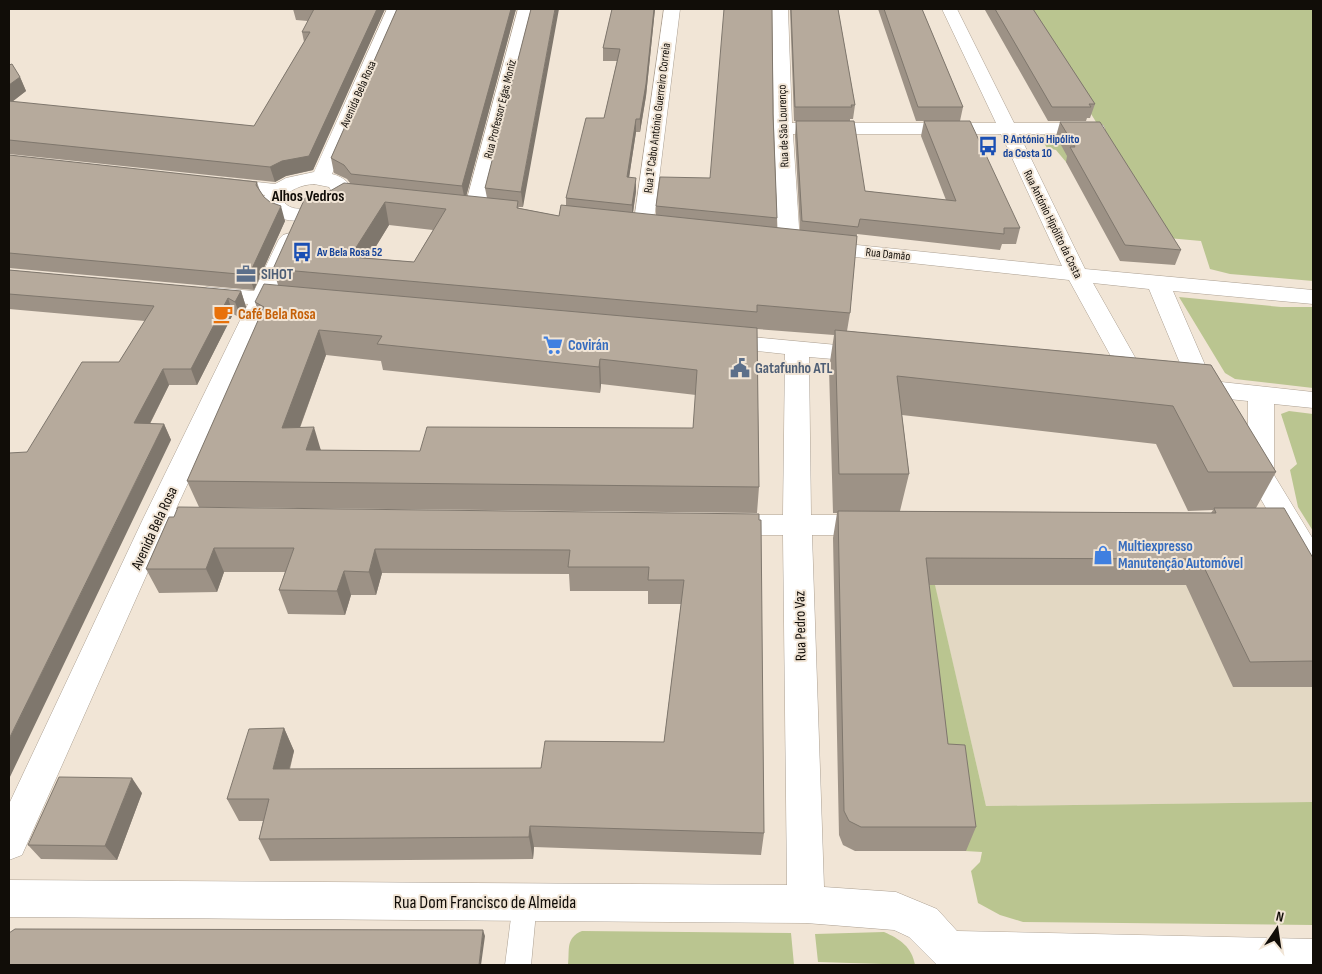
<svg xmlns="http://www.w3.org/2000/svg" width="1322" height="974" viewBox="0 0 1322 974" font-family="'Sofia Sans Condensed',sans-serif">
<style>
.industrial{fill:#e3d8c3}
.green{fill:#bac590}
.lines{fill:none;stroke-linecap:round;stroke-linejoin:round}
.lane-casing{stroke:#aca092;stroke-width:1}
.street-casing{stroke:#aca092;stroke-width:1}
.lane{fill:#fff;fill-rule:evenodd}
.street{fill:#fff;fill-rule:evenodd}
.wall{fill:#9d9286;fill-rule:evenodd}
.shaded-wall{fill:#7f776d}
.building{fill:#b6aa9c;stroke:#7f776d;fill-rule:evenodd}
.labels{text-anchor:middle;stroke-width:4;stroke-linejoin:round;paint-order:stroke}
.far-street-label{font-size:12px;fill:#110d08;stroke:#f1e5d6}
.far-transit-label{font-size:12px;font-weight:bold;fill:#164399;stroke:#f1e5d6;text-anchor:start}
.service-label{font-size:15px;font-weight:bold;fill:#4e5e75;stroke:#f1e5d6;text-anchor:start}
.food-label{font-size:15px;font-weight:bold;fill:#c56008;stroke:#f1e5d6;text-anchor:start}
.shop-label{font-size:15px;font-weight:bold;fill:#366cbe;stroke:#f1e5d6;text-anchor:start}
.street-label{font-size:15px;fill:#110d08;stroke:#f1e5d6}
.far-district-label{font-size:16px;font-weight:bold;fill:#110d08;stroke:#f1e5d6}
.near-street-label{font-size:18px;fill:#110d08;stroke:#f1e5d6}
</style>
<rect width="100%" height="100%" fill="#f1e5d6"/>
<!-- industrial -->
<path class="industrial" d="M924 539H1271L1313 615V802L986 806Z"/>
<!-- green -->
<path class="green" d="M1027 9H1313V281L1230 274 1210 269 1201 241 1157 237 1066 162 1056 150 1047 148 1042 140 1045 133 1105 131 1104 127 1096 122Z
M1179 297 1281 307H1313V388L1235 379 1225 373Z
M1289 411 1313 414V531L1298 507 1290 470 1297 464 1281 414Z
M926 546 986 806 1313 802V925L1023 922 1000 915 978 903 971 871 980 862 982 852 965 851 931 769Z
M582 931 791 933 794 965H568C570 950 565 938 582 931Z
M884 932C900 939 912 947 915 965L818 962 815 934Z"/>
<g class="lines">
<defs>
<path id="lane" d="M525 890 534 894 537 902 531 965H505L513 902 516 894Z"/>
<path id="street" d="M387 9H403L332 174C344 177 352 184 354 196 340 216 290 231 270 212 266 209 264 203 262 199L265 195 214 188 211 184 214 180 221 178 275 184 286 178 314 172ZM314 184 329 187 334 195C322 205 292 218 282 199 291 189 301 185 314 184Z
M518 9H534L484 210 481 214 474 216 467 214 464 210Z
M664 9H680L653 228 650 232 643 234 636 232 633 228Z
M772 9H788L792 123H996L942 9H957L1014 123H1096L1103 125 1105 129 1103 133 1096 135 1019 134 1085 269 1313 290V304L1173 291 1212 381 1313 392V408L1274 404V475L1313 539V575L1303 572 1236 456 1240 450 1248 447V401L1219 398 1217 402 1208 404 1199 402 1195 396 1181 393 1178 387 1181 381 1187 380 1149 289 1093 283 1149 382 1146 388 1137 390 1128 388 1125 382 1069 280 818 253 810 252 807 247 810 242 818 241 1062 266 1001 134H793L800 243 797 248 789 249 781 248 778 243 774 128Z
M290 233 297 235 301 239 276 293 302 296 305 301 302 306 294 308 270 306 176 509H205L215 512 219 519 215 526 205 529H167L22 855 9 860V804L143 519 248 304 199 299 196 294 199 289 207 287 254 291 279 239 283 235Z
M720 334 869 348 878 350 881 355 878 360 869 362 809 357 811 515H873L883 518 887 525 883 532 873 535H812L824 887 896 892 937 909 957 931 1313 939V965H937L909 937 894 930 806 923 9 917V880L787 885 783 535H723L713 532 709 525 713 518 723 515H783L785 354 712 346 708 341 712 336Z"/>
</defs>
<!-- lane casing -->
<use href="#lane" class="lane-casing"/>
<!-- street casing -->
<use href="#street" class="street-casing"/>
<!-- lane -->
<use href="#lane" class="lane"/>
<!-- street -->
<use href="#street" class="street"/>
</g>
<!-- wall -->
<path class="wall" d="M293 9H385L313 170 286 176 275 182 9 154V65L20 77 26 91 12 102 254 126 304 42 302 32 308 21 296 20Z
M397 9H516L466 196 487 198 485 188 531 9 523 207H518L519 208 559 216 566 206V198L604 118 617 61H603V48L612 9H655L646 96 640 132H636L629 177 636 191 633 213 656 215V206L710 178 773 114 777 218V228L800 230 795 136 796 121 865 191 946 200 921 136 924 121 1020 228 1016 244H1002L1000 250 857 234 850 313 847 331 1211 365 1276 472 1256 508 1313 558V687H1233L1186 585H929L948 744 976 827 966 851H855L843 845 839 835 833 538 837 513H833L829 368 834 335 757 329 759 487 757 513 199 507 187 481 260 317 255 302 278 285 273 269 330 191 350 183 347 179 334 173 331 158ZM389 225 433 230 414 262 369 258ZM326 355 381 361 383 370 600 393 601 384 696 395 693 428 420 451 321 450 300 428ZM902 415 1156 444 1188 511 1213 510 1211 513 900 511 909 474Z
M790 9H838L855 105 853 119H850V121H794Z
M878 9H922L963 107 960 121H916Z
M985 9H1033L1095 104 1090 118H1087L1086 121H1048L985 10Z
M1060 122 1181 250 1175 265 1120 261 1066 162 1067 156 1056 136Z
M9 155 257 182 260 191 264 197 285 221 254 290 9 268Z
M9 270 241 291 246 307 241 318 233 314 197 385H169L150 424H164L171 440 27 452 119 362 145 321 9 309Z
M759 514 764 833 761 855 534 847 533 859 270 861 259 839 263 821H239L227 799 284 728 294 751 290 769 541 768 664 742 681 604H648V591H570L569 574 382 573 376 595H351L345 615 288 614 279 590 285 572H224L217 592 159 593 146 569 169 517Z
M142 793 117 860 41 859 28 845Z"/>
<!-- shaded-wall -->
<path class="shaded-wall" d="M377 9H385L313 170 286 176 275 182 270 167Z
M511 9H516L465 201 462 186Z
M555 9H559L523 207 521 192Z
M654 9H655L646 96 640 132V119Z
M20 77 26 91 9 104V85Z
M636 119V132L627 191V177Z
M636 178V191L632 219V205Z
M385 202 389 225 357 277 350 257Z
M281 206 285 221 254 290 249 275Z
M241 291 246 307 241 318 235 302Z
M228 298 233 314 197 385 191 369Z
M319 330 326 355 290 454 282 428Z
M600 359 601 384 600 393 599 367Z
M163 369 169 385 142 439 134 423Z
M164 424 171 440 9 779V739Z
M314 427 322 454 306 450Z
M214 548 224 572 217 592 206 569Z
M375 549 382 573 376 595 369 572Z
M344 571 351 595 345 615 337 591Z
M284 728 294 751 283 792 273 769Z
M132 778 142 793 117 860 105 846Z
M530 826 534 847 533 859 529 837Z
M483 930 485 936 481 965H479Z"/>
<!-- building -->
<path class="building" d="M314 9H377L309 156 282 161 270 167 9 140V101L254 126 310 32H302Z
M397 9H511L462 186 351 174 344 165 331 158Z
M531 9H555L521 192 485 188Z
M612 9H654L646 84 640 119H636L627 177 636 178 632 205 566 198 586 118H604L620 49 603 48Z
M724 9H772L773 114 777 218 656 206 660 177 710 178Z
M791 9H838L855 105H851L852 107H795Z
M884 9H922L963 107H918Z
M995 9H1033L1095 104H1089L1091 107H1052Z
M12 64 20 77 9 85V65Z
M796 121H854L865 191 956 201 924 121H970L1020 228H1004V234L860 219 858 227 802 221Z
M1060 122H1100L1181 250 1125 245 1070 147H1075Z
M9 155 257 182 256 185 264 197 270 202 281 206 249 275 9 253Z
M344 183 518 201 517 208 559 216 561 205 857 236 850 313 757 305V312L273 269 305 198 330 191ZM385 202 446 209 414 262 350 257Z
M9 270 241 291 235 302 228 298 191 369H163L134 423 164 424 9 739V453L27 452 82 362H119L154 306 9 294Z
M264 284 757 328 759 487 187 481 264 307 255 302ZM319 330 382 336 377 344 599 367 600 359 697 370 693 428 427 427 420 451 306 450 314 427 282 428Z
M835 330 1211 365 1276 472H1208L1173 406 897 376 909 474H839Z
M178 507 759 514V520H761L764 833 530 826 529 837 259 839 269 799H227L249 729 284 728 273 769 541 768 545 741 664 742 684 580H648L649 567H568L570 550 375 549 369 572 344 571 337 591 279 590 294 548H214L206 569H146L169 517H174Z
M1214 508H1284L1313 558V661L1250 662 1200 559 926 558 948 744 965 745 976 827H861L849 821 844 811 838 511 1216 513Z
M59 777 132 778 105 846 28 845Z
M15 929 483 930 479 965H9V933Z"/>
<!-- icons -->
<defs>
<symbol id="bus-bare" viewBox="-9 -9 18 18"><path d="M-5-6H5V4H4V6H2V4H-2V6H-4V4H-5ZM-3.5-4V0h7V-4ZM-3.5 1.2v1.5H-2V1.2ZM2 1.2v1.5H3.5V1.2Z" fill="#1a4fb4" stroke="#f1e5d6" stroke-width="2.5" paint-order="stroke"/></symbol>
<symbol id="office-bare" viewBox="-9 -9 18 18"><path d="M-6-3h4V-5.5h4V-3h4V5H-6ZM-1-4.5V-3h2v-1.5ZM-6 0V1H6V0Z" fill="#5c6f8a" stroke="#f1e5d6" stroke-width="2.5" paint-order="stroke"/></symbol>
<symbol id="cafe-bare" viewBox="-9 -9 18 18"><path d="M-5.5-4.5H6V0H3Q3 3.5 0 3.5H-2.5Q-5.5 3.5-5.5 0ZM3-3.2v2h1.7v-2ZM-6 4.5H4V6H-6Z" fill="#e8710a" stroke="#f1e5d6" stroke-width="2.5" paint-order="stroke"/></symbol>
<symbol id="supermarket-bare" viewBox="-9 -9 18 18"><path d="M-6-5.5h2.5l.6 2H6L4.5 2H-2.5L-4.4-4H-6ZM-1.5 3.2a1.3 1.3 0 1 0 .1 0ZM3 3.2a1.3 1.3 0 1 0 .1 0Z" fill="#3f7fe0" stroke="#f1e5d6" stroke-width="2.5" paint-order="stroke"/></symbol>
<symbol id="civic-bare" viewBox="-9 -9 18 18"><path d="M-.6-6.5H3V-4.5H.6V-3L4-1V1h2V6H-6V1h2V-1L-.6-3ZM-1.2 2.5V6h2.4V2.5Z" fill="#5c6f8a" stroke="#f1e5d6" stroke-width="2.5" paint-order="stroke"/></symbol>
<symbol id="shop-bare" viewBox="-9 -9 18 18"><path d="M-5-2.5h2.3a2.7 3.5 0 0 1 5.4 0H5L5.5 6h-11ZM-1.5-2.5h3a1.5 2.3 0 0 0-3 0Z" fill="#3f7fe0" stroke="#f1e5d6" stroke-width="2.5" paint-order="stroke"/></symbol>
</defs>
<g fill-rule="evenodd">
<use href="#bus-bare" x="974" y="132" width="28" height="28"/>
<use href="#bus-bare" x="288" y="238" width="28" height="28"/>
<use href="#office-bare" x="232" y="260" width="28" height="28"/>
<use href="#cafe-bare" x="209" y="300" width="28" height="28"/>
<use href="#supermarket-bare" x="539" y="331" width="28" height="28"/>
<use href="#civic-bare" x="726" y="354" width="28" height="28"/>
<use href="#shop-bare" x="1089" y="541" width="28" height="28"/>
</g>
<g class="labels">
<!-- far-street labels -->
<g class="far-street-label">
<text transform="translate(358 94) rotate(-66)" y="4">Avenida Bela Rosa</text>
<text transform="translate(500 109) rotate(-76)" y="4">Rua Professor Egas Moniz</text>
<text transform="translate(657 118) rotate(-83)" y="4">Rua 1º Cabo António Guerreiro Correia</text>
<text transform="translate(783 126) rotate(-92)" y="4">Rua de São Lourenço</text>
<text transform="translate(1053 224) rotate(64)" y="4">Rua António Hipólito da Costa</text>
<text transform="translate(888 254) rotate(6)" y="4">Rua Damão</text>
</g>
<!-- far-transit labels -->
<g class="far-transit-label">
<text x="1003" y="143">R António Hipólito<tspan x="1003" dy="14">da Costa 10</tspan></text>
<text x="317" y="256">Av Bela Rosa 52</text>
</g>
<!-- service labels -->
<g class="service-label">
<text x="261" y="279">SIHOT</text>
<text x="755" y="373">Gatafunho ATL</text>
</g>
<!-- food labels -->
<g class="food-label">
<text x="238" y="319">Café Bela Rosa</text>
</g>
<!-- shop labels -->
<g class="shop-label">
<text x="568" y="350">Covirán</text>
<text x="1118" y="551">Multiexpresso<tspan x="1118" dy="17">Manutenção Automóvel</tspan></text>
</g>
<!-- street labels -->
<g class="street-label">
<text transform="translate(154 528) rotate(-65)" y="5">Avenida Bela Rosa</text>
<text transform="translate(800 626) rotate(-91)" y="5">Rua Pedro Vaz</text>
</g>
<!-- far-district labels -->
<g class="far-district-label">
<text x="308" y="201">Alhos Vedros</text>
</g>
<!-- near-street labels -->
<g class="near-street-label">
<text x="485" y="908">Rua Dom Francisco de Almeida</text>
</g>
</g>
<!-- border -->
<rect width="1322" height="974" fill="none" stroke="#110d08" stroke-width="20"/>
<!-- north arrow -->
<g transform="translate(1277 929) rotate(13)" stroke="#f1e5d6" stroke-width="4" paint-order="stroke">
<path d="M0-4L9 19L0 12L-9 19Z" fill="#110d08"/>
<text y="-8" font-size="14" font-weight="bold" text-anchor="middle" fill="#110d08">N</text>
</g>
</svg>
